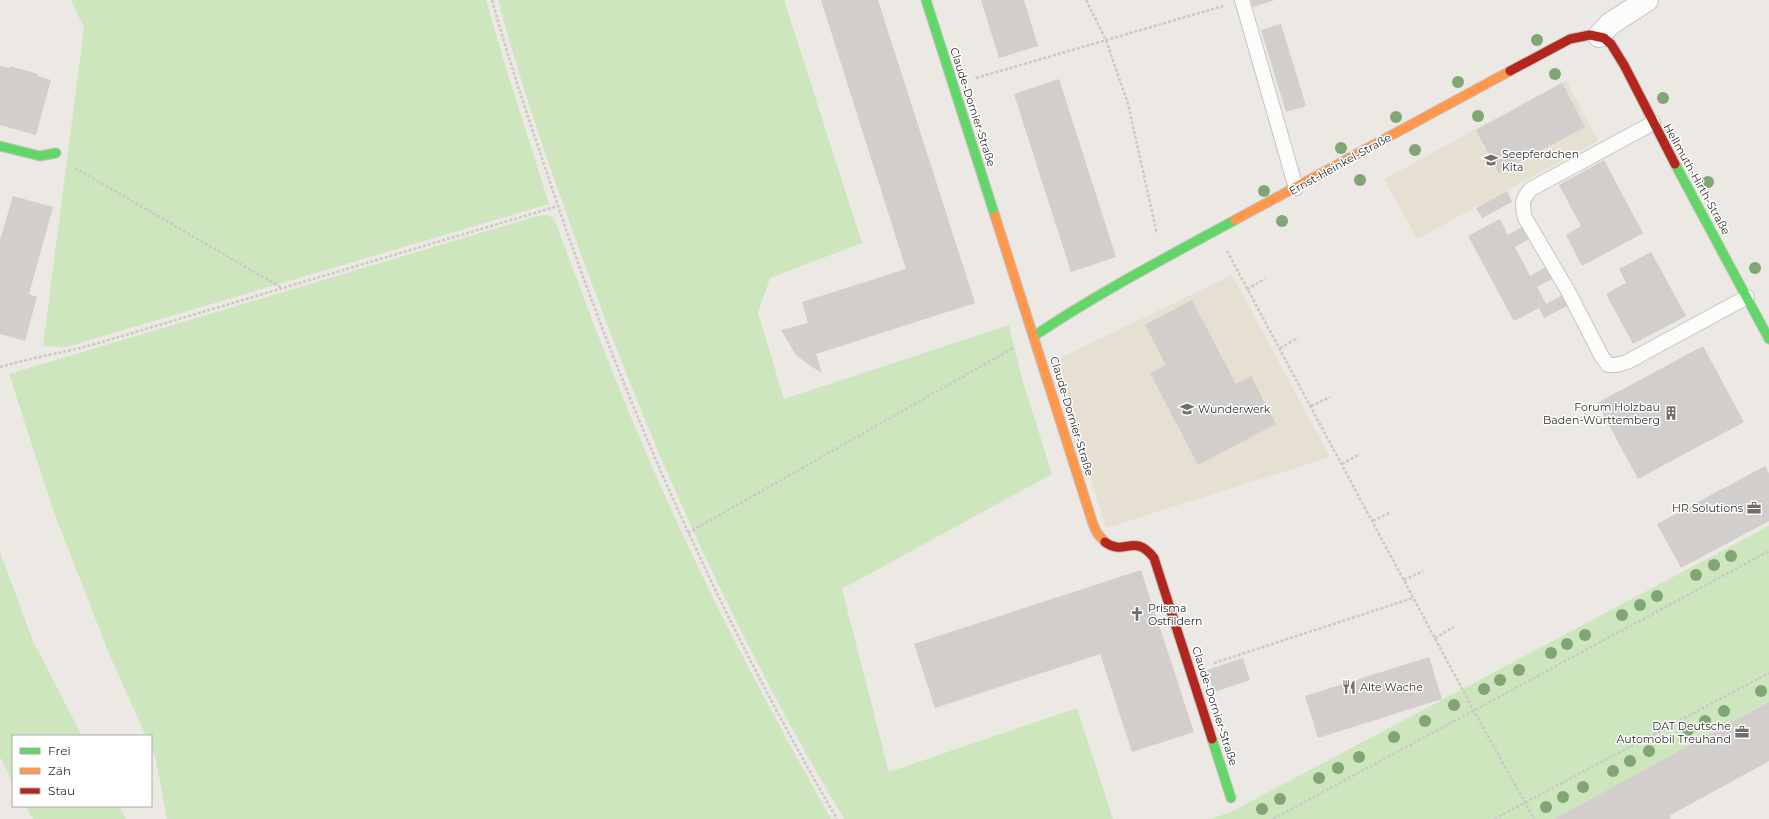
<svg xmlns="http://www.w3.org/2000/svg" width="1769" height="819" viewBox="0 0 1769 819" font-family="Montserrat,sans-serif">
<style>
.education{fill:#e6e0d3}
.green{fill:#cee6be}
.building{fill:#d1cecb}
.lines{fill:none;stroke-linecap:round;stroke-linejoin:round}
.lane-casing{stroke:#c5c4c5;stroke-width:16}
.street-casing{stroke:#c5c4c5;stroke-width:24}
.fast-casing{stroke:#c5c4c5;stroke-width:11}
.slow-casing{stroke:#c5c4c5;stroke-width:11}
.jam-casing{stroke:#c5c4c5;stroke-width:11}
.path{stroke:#c9c9c8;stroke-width:2.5;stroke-dasharray:3 2;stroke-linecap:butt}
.lane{stroke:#fcfcfb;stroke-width:14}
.street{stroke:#fcfcfb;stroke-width:22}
.fast{stroke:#63d668;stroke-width:9}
.slow{stroke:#ff974d;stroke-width:9}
.jam{stroke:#b3261e;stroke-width:9}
.tree{fill:#82a575}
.labels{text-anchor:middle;stroke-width:3;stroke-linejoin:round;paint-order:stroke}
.street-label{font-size:11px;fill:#2e2e2e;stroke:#fff}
.poi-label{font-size:11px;fill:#2e2e2e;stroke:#fff;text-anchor:start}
</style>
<rect width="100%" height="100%" fill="#ece8e4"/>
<!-- education -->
<path class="education" d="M1566 80 1598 141 1417 239 1384 179Z
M1232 275 1330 457 1106 528 1054 361Z"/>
<!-- green -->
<path class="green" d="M71 0H486L505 65 549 204 66 347 43 346 84 28Z
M498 0H784L862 243 770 278 758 313 784 399 1009 325 1022 379 1052 474 842 589 889 772 1077 708 1113 819H844C735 637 648 442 577 243 548 163 520 82 498 0Z
M547 215 553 218 558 229C596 332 636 435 683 535 728 632 779 726 831 819H167L155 756 151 748V736H146L110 656 55 515 9 374 537 216Z
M1769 526V702L1554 819H1211L1231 812Z
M0 552 33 641 82 736H13V783L0 757Z
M25 806H119L126 819H33Z"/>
<!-- building -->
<path class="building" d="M821 0H878L975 303 816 354 822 373 809 365 796 355 781 330 808 323 802 302 906 269Z
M981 0H1024L1038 46 999 58Z
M1251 0H1275L1253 7Z
M1281 24 1306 106 1286 112 1261 30Z
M0 66 10 68V66L38 74V76L51 80 36 135 0 125Z
M1059 79 1116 257 1071 272 1014 94Z
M1562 83 1585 127 1499 173 1476 130Z
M1604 160 1643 233 1582 266 1566 235 1581 226 1559 185Z
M1507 191 1512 202 1482 218 1476 208Z
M13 196 53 207 29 294 37 297 25 341 0 334V240Z
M1500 219 1508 235 1524 226 1531 238 1515 247 1530 276 1546 267 1552 279 1537 287 1546 304 1563 295 1569 305 1544 318 1539 308 1514 321 1468 236Z
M1651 252 1686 316 1633 344 1606 294 1626 283 1619 269Z
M1192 300 1236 384 1251 376 1276 424 1198 465 1150 373 1166 365 1145 325Z
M1703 346 1744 422 1638 479 1597 403Z
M1765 466 1769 473V521L1681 568 1657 524Z
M1141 570 1194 732 1132 752 1100 654 935 708 914 644Z
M1429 657 1442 699 1318 738 1305 696Z
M1243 658 1250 680 1214 692 1207 670Z
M1769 702V761L1669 816 1671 819H1554Z"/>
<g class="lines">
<defs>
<path id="lane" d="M1242 0 1296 188
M1653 123 1531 189C1521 200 1522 204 1525 218L1568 291 1602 357 1608 365H1616L1627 362 1747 297"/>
<path id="street" d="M1599 36 1610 24 1647 0"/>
<path id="fast" d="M926 0 995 216
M0 146 40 156 56 153
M1675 164 1769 339
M1034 336C1098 293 1167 257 1235 220
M1212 739 1231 798"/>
<path id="slow" d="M995 216 1093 524 1097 533 1105 542
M1235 220 1510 71"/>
<path id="jam" d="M1510 71 1570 39 1590 35 1604 38 1611 44 1624 65 1675 164
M1105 542C1124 557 1134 532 1154 558L1212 739"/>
</defs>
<!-- lane casing -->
<use href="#lane" class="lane-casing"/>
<!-- street casing -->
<use href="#street" class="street-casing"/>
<!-- fast casing -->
<use href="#fast" class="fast-casing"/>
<!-- slow casing -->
<use href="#slow" class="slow-casing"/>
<!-- jam casing -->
<use href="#jam" class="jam-casing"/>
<!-- path -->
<path class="path" d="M492 0C509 61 529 120 549 179 623 402 719 616 837 819
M1086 0 1106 40 1128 104 1157 234
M976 78 1223 6
M75 168 282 288
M1227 251 1474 711 1534 819
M1247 289 1265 279
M1280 348 1298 338
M0 367C34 357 68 352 102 342L558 206
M1311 406 1330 397
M1342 464 1360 454
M1373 521 1391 512
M688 533 1013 348
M1404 580 1423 571
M1435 638 1454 627
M1214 663 1413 598
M1273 819 1769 551
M1494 819 1769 673"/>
<!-- lane -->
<use href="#lane" class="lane"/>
<!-- street -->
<use href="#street" class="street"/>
<!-- fast -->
<use href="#fast" class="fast"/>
<!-- slow -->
<use href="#slow" class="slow"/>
<!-- jam -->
<use href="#jam" class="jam"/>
</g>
<!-- trees -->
<g class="tree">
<circle cx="1537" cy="40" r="6"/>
<circle cx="1555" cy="74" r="6"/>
<circle cx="1458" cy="82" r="6"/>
<circle cx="1663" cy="98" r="6"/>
<circle cx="1478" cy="116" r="6"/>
<circle cx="1396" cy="117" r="6"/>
<circle cx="1341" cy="148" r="6"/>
<circle cx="1415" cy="150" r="6"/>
<circle cx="1360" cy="180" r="6"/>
<circle cx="1708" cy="182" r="6"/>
<circle cx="1264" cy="191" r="6"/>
<circle cx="1282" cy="221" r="6"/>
<circle cx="1755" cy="268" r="6"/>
<circle cx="1731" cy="556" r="6"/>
<circle cx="1714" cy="565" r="6"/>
<circle cx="1696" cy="575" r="6"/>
<circle cx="1657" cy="596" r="6"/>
<circle cx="1640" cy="605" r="6"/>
<circle cx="1622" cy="615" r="6"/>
<circle cx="1585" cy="635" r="6"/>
<circle cx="1567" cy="644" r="6"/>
<circle cx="1551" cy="653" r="6"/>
<circle cx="1519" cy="670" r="6"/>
<circle cx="1500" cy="680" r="6"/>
<circle cx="1484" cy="689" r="6"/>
<circle cx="1761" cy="691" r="6"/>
<circle cx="1454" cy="705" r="6"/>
<circle cx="1724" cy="711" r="6"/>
<circle cx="1425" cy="721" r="6"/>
<circle cx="1705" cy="721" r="6"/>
<circle cx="1688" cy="730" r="6"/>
<circle cx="1394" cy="737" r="6"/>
<circle cx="1649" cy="751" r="6"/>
<circle cx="1359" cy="757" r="6"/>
<circle cx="1630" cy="761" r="6"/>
<circle cx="1338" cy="768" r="6"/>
<circle cx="1613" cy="771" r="6"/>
<circle cx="1319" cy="778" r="6"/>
<circle cx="1583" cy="787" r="6"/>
<circle cx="1563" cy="797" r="6"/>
<circle cx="1280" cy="799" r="6"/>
<circle cx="1546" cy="807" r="6"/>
<circle cx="1262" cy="809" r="6"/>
</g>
<!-- icons -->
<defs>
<symbol id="school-bare" viewBox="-9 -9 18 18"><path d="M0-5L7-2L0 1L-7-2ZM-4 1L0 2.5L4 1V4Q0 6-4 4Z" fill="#706f6e" stroke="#fff" stroke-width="2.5" paint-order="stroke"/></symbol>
<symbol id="building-bare" viewBox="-9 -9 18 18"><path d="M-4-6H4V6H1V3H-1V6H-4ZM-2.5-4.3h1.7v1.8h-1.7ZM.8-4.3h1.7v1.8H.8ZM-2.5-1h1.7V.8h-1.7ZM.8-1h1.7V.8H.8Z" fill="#706f6e" stroke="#fff" stroke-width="2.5" paint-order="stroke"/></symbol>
<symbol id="office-bare" viewBox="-9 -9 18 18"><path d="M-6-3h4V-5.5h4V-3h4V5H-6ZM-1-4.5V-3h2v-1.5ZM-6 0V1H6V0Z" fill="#706f6e" stroke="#fff" stroke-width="2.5" paint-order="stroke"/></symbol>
<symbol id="church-bare" viewBox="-9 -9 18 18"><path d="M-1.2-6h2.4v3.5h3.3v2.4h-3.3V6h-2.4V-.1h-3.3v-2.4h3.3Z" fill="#706f6e" stroke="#fff" stroke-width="2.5" paint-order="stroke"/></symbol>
<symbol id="restaurant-bare" viewBox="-9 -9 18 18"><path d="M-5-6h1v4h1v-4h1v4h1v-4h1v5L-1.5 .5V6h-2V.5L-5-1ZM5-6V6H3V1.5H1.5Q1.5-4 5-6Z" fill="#706f6e" stroke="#fff" stroke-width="2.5" paint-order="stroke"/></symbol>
</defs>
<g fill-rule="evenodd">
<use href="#school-bare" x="1481" y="150" width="20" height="20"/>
<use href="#school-bare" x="1177" y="399" width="20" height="20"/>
<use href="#building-bare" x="1661" y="403" width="20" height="20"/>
<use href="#office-bare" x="1744" y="498" width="20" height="20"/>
<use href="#church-bare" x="1127" y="604" width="20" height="20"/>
<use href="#restaurant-bare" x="1339" y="677" width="20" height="20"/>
<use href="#office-bare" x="1732" y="722" width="20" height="20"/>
</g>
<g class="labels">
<!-- street labels -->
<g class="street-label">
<text transform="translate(973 107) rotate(72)" y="4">Claude-Dornier-Straße</text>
<text transform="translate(1340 164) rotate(-29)" y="4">Ernst-Heinkel-Straße</text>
<text transform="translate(1697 179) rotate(61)" y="4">Hellmuth-Hirth-Straße</text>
<text transform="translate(1072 416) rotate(73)" y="4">Claude-Dornier-Straße</text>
<text transform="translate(1215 706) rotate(72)" y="4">Claude-Dornier-Straße</text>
</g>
<!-- poi labels -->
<g class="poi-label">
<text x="1502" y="158">Seepferdchen<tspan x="1502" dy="13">Kita</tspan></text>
<text x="1660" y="411" text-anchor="end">Forum Holzbau<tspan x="1660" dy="13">Baden-Württemberg</tspan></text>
<text x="1198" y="413">Wunderwerk</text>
<text x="1743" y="512" text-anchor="end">HR Solutions</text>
<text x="1148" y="612">Prisma<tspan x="1148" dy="13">Ostfildern</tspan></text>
<text x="1360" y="691">Alte Wache</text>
<text x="1731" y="730" text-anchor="end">DAT Deutsche<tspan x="1731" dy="13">Automobil Treuhand</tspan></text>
</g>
</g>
<!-- legend -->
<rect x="12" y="735" width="140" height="72" fill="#ffffff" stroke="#ababab"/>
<rect x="20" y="748" width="20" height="6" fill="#63d668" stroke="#ababab"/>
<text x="48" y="755" font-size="12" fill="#2e2e2e">Frei</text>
<rect x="20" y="768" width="20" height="6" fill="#ff974d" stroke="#ababab"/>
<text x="48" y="775" font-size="12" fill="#2e2e2e">Zäh</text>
<rect x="20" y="788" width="20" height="6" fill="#b3261e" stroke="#ababab"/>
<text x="48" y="795" font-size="12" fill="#2e2e2e">Stau</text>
</svg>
